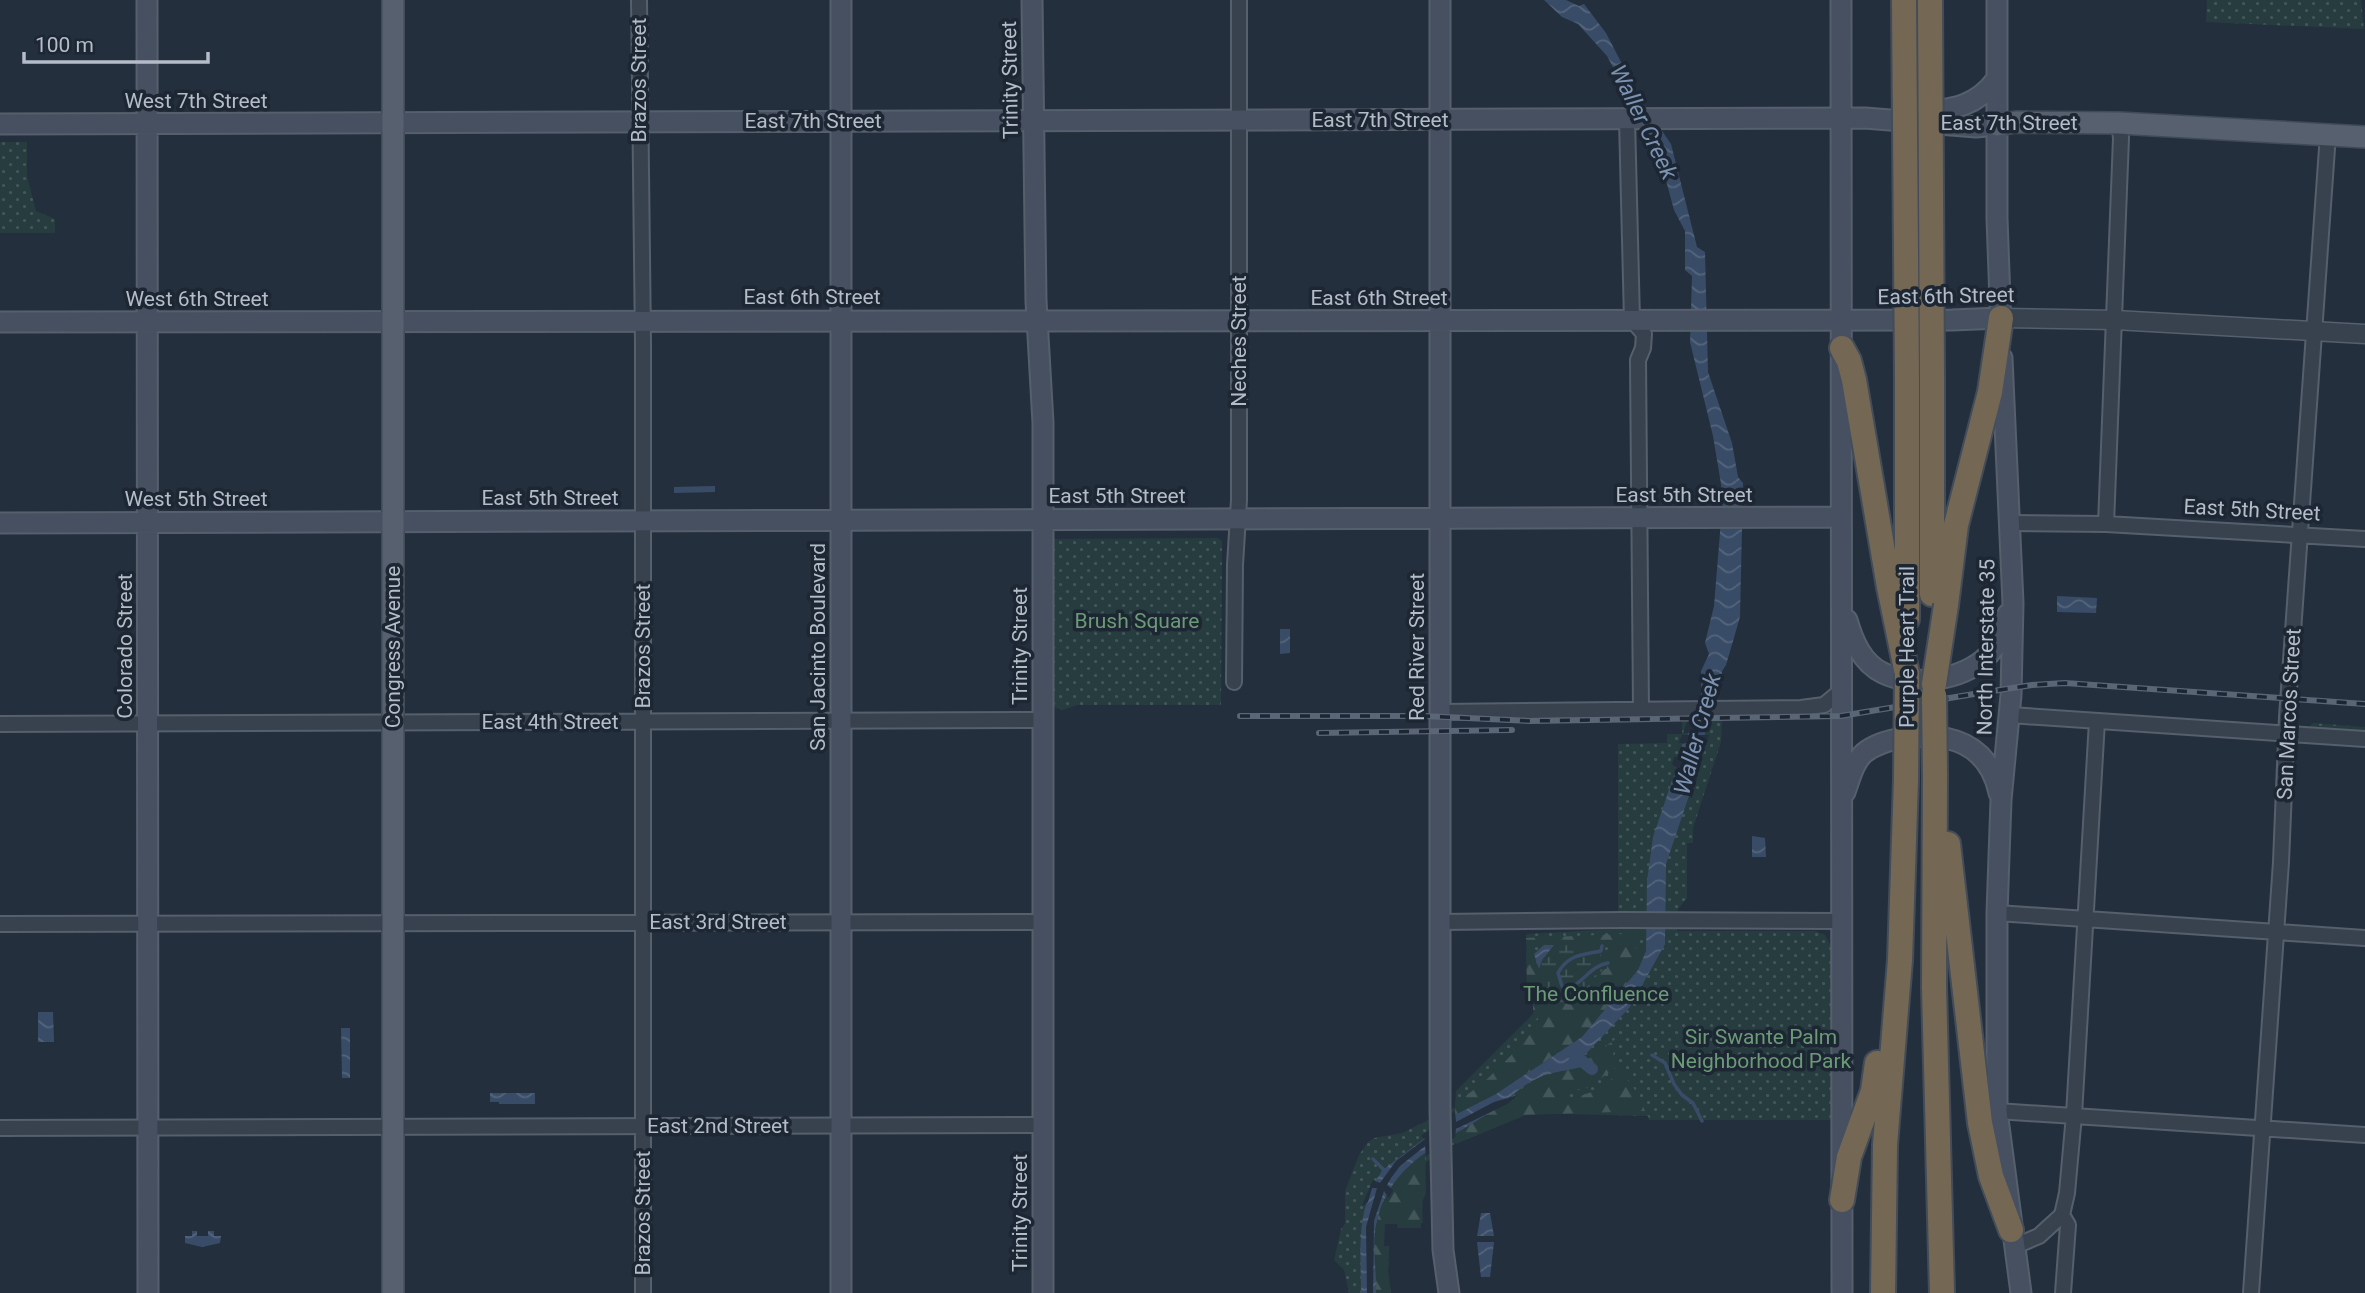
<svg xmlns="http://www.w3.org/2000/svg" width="2365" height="1293" viewBox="0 0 2365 1293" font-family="Roboto,sans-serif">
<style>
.green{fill:url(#green-dots)}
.forest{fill:url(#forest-firs)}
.wetland{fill:url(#wetland-marsh)}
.water{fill:url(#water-waves)}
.pier{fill:#242f3e}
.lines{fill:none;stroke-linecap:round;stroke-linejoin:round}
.stream{stroke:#394c67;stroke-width:3.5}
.canal{stroke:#394c67;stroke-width:12}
.minor-casing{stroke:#565f6c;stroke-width:18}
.tertiary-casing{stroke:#565f6c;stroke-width:21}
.secondary-casing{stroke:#565f6c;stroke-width:23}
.primary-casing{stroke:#414a57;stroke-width:24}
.motorway-casing{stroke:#434c59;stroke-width:28}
.minor{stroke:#38414e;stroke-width:14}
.tertiary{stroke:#38414e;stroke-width:18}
.secondary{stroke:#465061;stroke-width:19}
.primary{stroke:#56606e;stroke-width:21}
.motorway{stroke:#746855;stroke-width:24}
.rail-casing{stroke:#5a6575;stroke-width:6}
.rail{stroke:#1d2633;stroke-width:3.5;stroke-dasharray:10;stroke-linecap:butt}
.motorway-bridge-casing{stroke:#434c59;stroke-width:28;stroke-linecap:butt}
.motorway-bridge{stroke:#746855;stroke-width:24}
.labels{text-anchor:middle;stroke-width:7;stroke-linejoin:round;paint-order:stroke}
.street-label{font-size:21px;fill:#b4bcc9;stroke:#1d2633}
.park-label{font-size:21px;fill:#6b9a76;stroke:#1d2633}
.water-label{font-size:23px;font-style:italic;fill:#7c92b1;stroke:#1d2633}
</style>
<defs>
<pattern id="green-dots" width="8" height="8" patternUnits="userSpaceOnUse" patternTransform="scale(1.75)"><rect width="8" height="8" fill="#263c3f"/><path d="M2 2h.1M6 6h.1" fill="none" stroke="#435659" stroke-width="1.8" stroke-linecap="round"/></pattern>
<pattern id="forest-firs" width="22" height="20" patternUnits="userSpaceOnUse" patternTransform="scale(1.75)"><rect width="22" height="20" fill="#263c3f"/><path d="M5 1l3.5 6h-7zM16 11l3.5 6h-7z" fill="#435659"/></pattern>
<pattern id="wetland-marsh" width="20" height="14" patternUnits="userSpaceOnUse" patternTransform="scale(1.75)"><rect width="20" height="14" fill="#263c3f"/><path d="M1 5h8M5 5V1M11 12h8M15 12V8" fill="none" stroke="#435659"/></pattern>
<pattern id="water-waves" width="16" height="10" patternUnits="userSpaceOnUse" patternTransform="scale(1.75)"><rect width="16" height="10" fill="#394c67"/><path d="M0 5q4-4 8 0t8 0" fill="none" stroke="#53647b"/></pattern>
</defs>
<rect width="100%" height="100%" fill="#242f3e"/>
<!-- green -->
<path class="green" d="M2207 0H2361L2364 29 2206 22Z
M0 142H27V176L36 211 55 219V233H0Z
M1218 538 1222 541V546L1221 705H1077L1063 710 1050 706V539Z
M1682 720 1722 721 1721 742 1693 828V843H1687V898L1678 909 1677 931H1815L1825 935 1831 946V1120H1649L1648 1116 1527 1113 1456 1143 1426 1162C1424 1183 1421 1203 1423 1223L1384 1224V1246H1389L1388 1272 1391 1293H1349L1344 1270 1334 1260 1341 1229 1345 1224V1191L1359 1155 1368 1142 1374 1138 1402 1133 1455 1107 1456 1091 1533 1014V986H1527L1526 934 1618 929V744L1667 743V734H1682Z
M2313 723 2365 727V731L2309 727Z"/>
<!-- forest -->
<path class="forest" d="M1630 930H1638L1634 945 1637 950 1646 951 1638 970 1582 1037 1496 1094 1455 1115V1102C1488 1085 1520 1045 1545 1018L1543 1013 1532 1023H1527L1533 1014V986H1527L1526 952 1534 956 1541 975V985L1559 1004C1583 1001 1589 976 1607 968L1608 946 1529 945 1526 944V938L1624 934Z
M1618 1037 1621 1041 1616 1044 1613 1055 1619 1065 1588 1088 1560 1092V1099C1585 1098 1603 1088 1621 1071L1638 1094 1645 1111 1526 1115 1456 1144 1455 1132 1497 1107 1538 1077 1584 1066 1588 1078 1601 1063 1596 1057 1597 1062 1586 1061Z
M1425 1152 1426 1193 1421 1205V1228H1398L1397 1224H1385L1384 1246H1389L1388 1272 1391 1293H1376C1376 1276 1374 1260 1374 1244 1375 1205 1395 1174 1425 1152Z"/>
<!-- wetland -->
<path class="wetland" d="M1554 945 1599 946 1601 958 1608 955 1607 968 1600 972 1583 992 1565 1004 1545 1000 1541 985 1540 964 1548 954 1551 946Z"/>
<!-- water -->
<path class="water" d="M1544 0H1566L1579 6 1584 4 1606 33 1639 97 1671 144 1697 247 1705 252 1708 372 1732 443 1738 477 1743 483 1740 617 1726 665 1722 671V683L1711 705 1697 772 1666 864 1665 944 1630 1007 1584 1056 1586 1061 1584 1066C1569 1071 1552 1071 1538 1078 1522 1085 1509 1099 1495 1109 1449 1141 1398 1156 1379 1213 1370 1239 1377 1267 1376 1293H1361C1361 1251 1355 1204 1384 1169L1455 1115 1496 1094 1582 1037 1638 970 1646 951 1647 881 1653 837 1701 695V671L1709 654 1705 643 1714 606 1723 496 1713 436 1690 342 1692 276 1685 270V231L1674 210 1658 151 1607 56 1578 24 1562 17Z
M715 486V492L674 493V487Z
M2057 596 2097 598 2096 613 2057 612Z
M1280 629H1290V653L1280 654Z
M1752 836 1765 838 1766 857H1752Z
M1544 945H1554L1542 960 1539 969 1534 954Z
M38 1012H53L54 1042H38Z
M341 1028H350V1078H342Z
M490 1093H535V1104H499V1102H490Z
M1481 1213H1490L1494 1236H1477Z
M192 1231H197V1236H208V1231H214V1236H221L220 1243 202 1247 185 1243V1236H192Z
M1477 1242H1494L1490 1277H1481Z"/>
<!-- pier -->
<path class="pier" d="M1696 699H1719L1715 706 1709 732 1683 733Z
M1682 735H1709L1707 743H1679Z
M1675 756 1688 765 1697 779 1692 798 1690 797V790L1685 776 1672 764Z
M1518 1095 1507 1104 1456 1129 1455 1137 1426 1156 1425 1146 1400 1166 1391 1178 1387 1185 1393 1190 1389 1198 1384 1191 1374 1221 1373 1293H1367L1366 1227 1377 1188H1372L1368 1202 1362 1206 1373 1180 1380 1183 1396 1161 1425 1139 1421 1136 1455 1111 1456 1122 1494 1102Z"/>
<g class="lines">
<!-- stream -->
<path class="stream" d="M1602 946 1601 951C1583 955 1568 954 1558 973L1562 986 1565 989C1583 985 1589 966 1608 963
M1652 1055 1665 1063 1674 1084 1682 1095 1693 1103 1702 1121
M1373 1159 1384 1170"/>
<!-- canal -->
<path class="canal" d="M1573 1054 1592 1069"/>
<defs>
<path id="minor" d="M639 0 643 343V1293
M1627 119 1632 320 1644 334 1643 348 1638 360 1641 710
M2010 523 2106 524 2365 539
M2106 524 2121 138 2119 123
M1234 682 1235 565 1239 500V0
M1440 712 1801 708 1824 705 1841 691
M2010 715 2365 739
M0 724 1043 720
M1997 913 2365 938
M1440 922 1622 920 1841 921
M0 924 1043 922
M1997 1111 2365 1135
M0 1128 1043 1125
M2062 1215 2068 1225 2063 1293
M2013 1247 2039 1236 2062 1215 2067 1193 2074 1115 2097 721
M2251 1293 2281 862 2287 717 2328 134"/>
<path id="tertiary" d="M2001 318 2115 320 2365 334"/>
<path id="secondary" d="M147 0 148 1293
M841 0V1293
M1032 0 1036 301 1043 423V1293
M1440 0V1109L1443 1250 1449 1293
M1841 0 1842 1293
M1997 0V218L2001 328
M1918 113C1951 109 1975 108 1996 80
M0 124 1865 118 1976 127 1997 125
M0 322 1952 320 2001 318
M2002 358 2013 603 2011 695 2001 800 1997 913V1111L2021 1293
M0 523 1841 517
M1847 620C1853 641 1862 663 1883 673 1914 689 1973 679 1993 649 2000 639 2003 625 2008 614
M1845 792C1850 779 1853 763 1864 753 1875 744 1890 740 1904 738 1949 731 1989 744 1999 793"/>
<path id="primary" d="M393 0V1293
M1997 125 2016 122 2119 123 2365 137"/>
<path id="motorway" d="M1842 348 1849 361 1854 380 1889 587 1907 674
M1907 378V619
M1932 378V594
M1946 605 1956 525 1990 392 2001 318
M1935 775 1934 988 1942 1293
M1948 844 1980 1123 1991 1176 2011 1230
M1842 1200 1849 1157 1873 1091 1877 1063
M1883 1293 1885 1145 1900 960 1906 779"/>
</defs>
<!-- minor casing -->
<use href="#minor" class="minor-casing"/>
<!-- tertiary casing -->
<use href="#tertiary" class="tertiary-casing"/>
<!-- secondary casing -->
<use href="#secondary" class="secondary-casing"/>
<!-- primary casing -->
<use href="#primary" class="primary-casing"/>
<!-- motorway casing -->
<use href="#motorway" class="motorway-casing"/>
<!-- minor -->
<use href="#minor" class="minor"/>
<!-- tertiary -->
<use href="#tertiary" class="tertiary"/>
<!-- secondary -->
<use href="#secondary" class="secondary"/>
<!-- primary -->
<use href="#primary" class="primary"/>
<!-- motorway -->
<use href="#motorway" class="motorway"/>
<defs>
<path id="rail" d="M1240 716H1424L1530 721 1841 716 1986 692 2032 685 2065 683 2365 704
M1319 733 1512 730"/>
</defs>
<!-- rail casing -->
<use href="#rail" class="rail-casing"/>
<!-- rail -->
<use href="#rail" class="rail"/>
<defs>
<path id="motorway-bridge" d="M1904 0 1907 378
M1930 0 1932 378
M1934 684 1946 605
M1934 695 1935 775
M1906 779 1907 674"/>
</defs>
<!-- motorway-bridge casing -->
<use href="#motorway-bridge" class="motorway-bridge-casing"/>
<!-- motorway-bridge -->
<use href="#motorway-bridge" class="motorway-bridge"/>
</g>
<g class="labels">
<!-- street labels -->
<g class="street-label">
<text transform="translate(639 80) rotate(-90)" y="7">Brazos Street</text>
<text transform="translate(1010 80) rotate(-91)" y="7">Trinity Street</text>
<text x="196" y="108">West 7th Street</text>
<text x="1380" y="127">East 7th Street</text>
<text x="813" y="128">East 7th Street</text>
<text x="2009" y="130">East 7th Street</text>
<text transform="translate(1946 296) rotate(-1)" y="7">East 6th Street</text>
<text x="812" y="304">East 6th Street</text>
<text x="1379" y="305">East 6th Street</text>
<text x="197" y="306">West 6th Street</text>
<text transform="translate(1239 341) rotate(-90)" y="7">Neches Street</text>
<text x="1684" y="502">East 5th Street</text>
<text x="1117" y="503">East 5th Street</text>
<text x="550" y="505">East 5th Street</text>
<text x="196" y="506">West 5th Street</text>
<text transform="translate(2252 510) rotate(3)" y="7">East 5th Street</text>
<text transform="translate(125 646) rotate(-90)" y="7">Colorado Street</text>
<text transform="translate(643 646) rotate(-90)" y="7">Brazos Street</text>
<text transform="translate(1020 646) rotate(-90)" y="7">Trinity Street</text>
<text transform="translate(393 647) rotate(-90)" y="7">Congress Avenue</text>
<text transform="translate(818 647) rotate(-90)" y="7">San Jacinto Boulevard</text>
<text transform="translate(1417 647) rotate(-90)" y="7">Red River Street</text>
<text transform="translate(1907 647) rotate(-90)" y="7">Purple Heart Trail</text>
<text transform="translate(1986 647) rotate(-89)" y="7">North Interstate 35</text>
<text transform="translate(2289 714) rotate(-87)" y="7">San Marcos Street</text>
<text x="550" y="729">East 4th Street</text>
<text x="718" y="929">East 3rd Street</text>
<text x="718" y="1133">East 2nd Street</text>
<text transform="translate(643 1213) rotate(-90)" y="7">Brazos Street</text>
<text transform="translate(1020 1213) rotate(-90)" y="7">Trinity Street</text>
</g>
<!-- park labels -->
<g class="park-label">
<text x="1137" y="628">Brush Square</text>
<text x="1596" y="1001">The Confluence</text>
<text x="1761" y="1044">Sir Swante Palm<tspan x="1761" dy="24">Neighborhood Park</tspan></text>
</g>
<!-- water labels -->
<g class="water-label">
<text transform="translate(1644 122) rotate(64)" y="8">Waller Creek</text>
<text transform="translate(1697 734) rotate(-75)" y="8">Waller Creek</text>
</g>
</g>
<!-- scale -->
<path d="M24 52v10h184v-10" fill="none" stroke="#b4bcc9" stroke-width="3.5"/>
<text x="35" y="52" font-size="21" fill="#b4bcc9" stroke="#1d2633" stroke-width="5" paint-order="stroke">100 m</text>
</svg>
